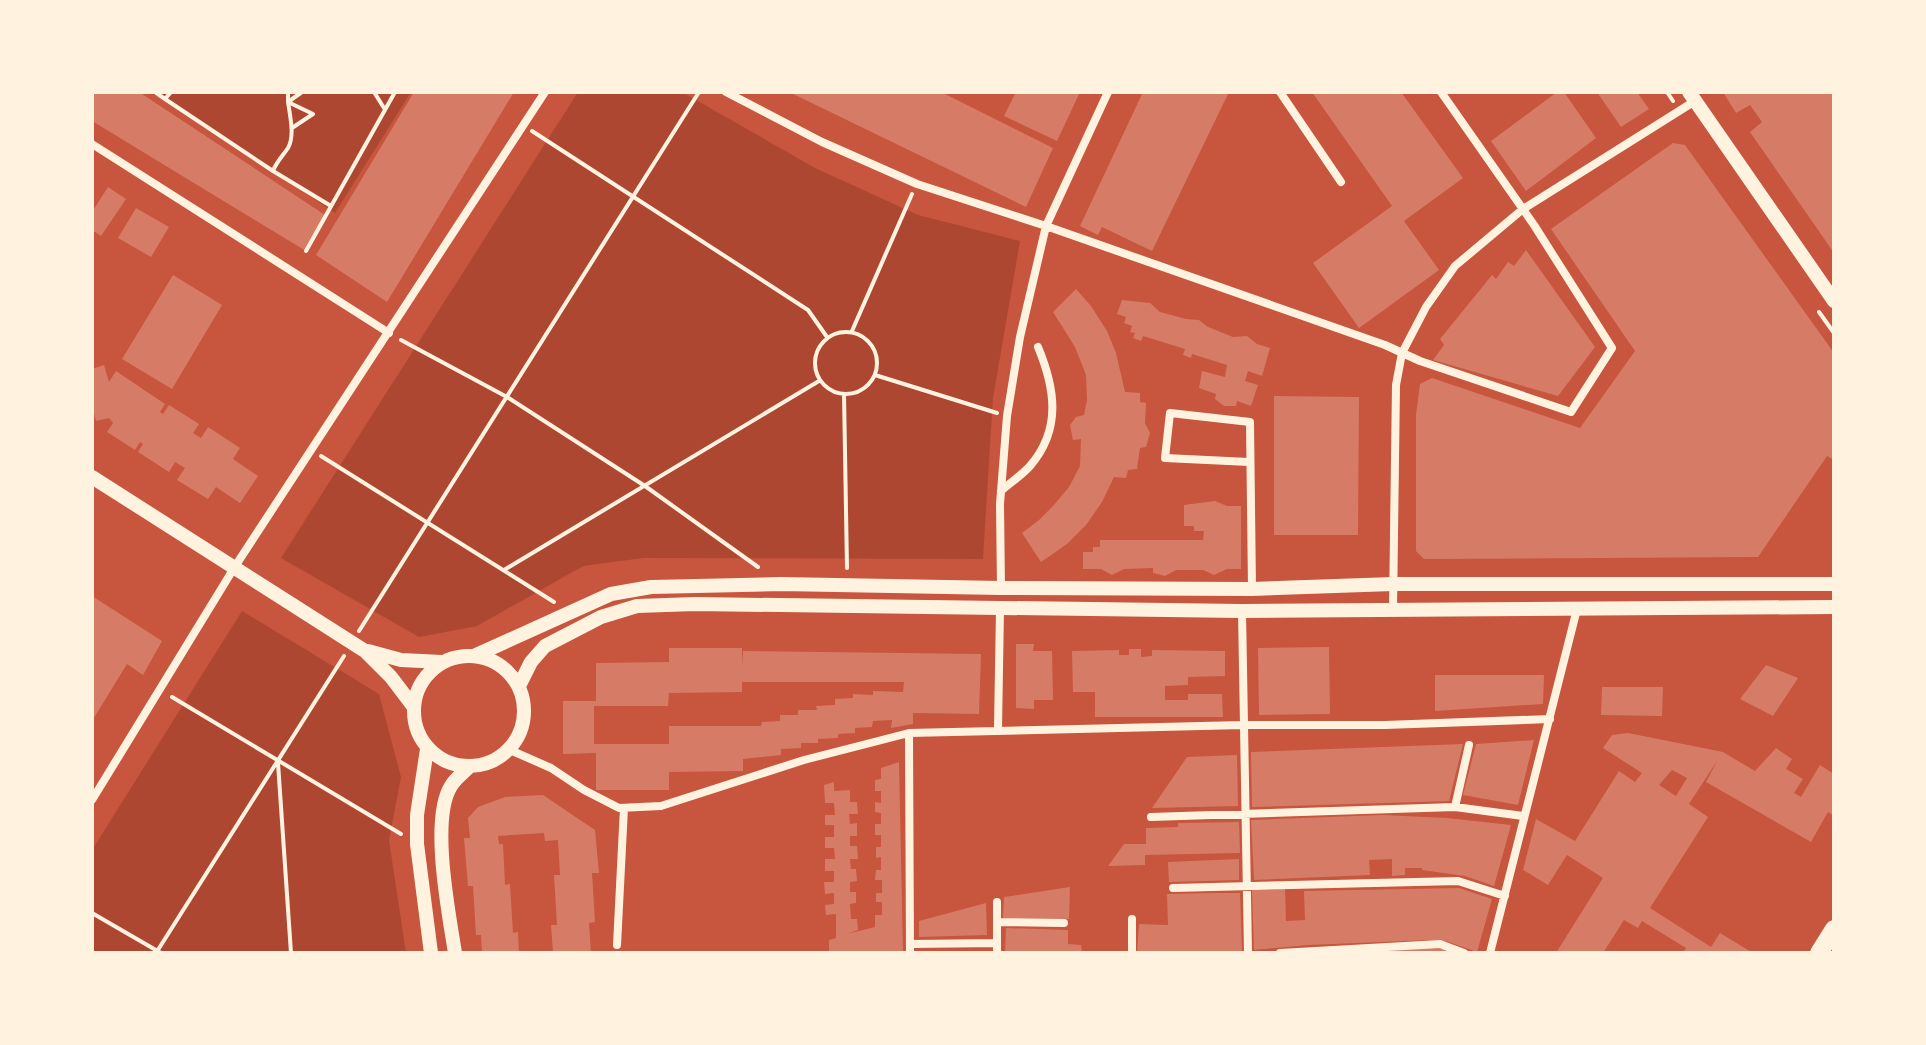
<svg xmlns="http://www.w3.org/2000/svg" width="1926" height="1045" viewBox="0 0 1926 1045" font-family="Rubik,sans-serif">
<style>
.green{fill:#ae4732}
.building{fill:#d67c66;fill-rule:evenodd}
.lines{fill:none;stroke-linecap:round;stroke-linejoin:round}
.path{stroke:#fff3e0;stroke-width:4}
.minor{stroke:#fff3e0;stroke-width:8}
.tertiary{stroke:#fff3e0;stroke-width:14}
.primary{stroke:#fff3e0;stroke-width:18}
</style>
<rect width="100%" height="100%" fill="#c8553d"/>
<!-- green -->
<path class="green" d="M147 92H411L335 213 165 99Z
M578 92H682L815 168 918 215 1020 241 993 398 983 559 643 558 583 566 477 626 419 637 281 558Z
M242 611 379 694 401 777 389 840 406 953H92V850Z"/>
<!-- building -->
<path class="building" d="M92 92H139L325 215 306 251 92 121Z
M414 92H514L387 302 316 255Z
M789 92H941L1053 148 1026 207Z
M1016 92H1080L1057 141 1004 116Z
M1143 92H1229L1152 251 1102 227 1098 235 1080 226Z
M1312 92H1401L1463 178 1404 221 1439 270 1359 328 1313 263 1392 206Z
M1557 92H1564L1596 138 1526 191 1491 141Z
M1597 92H1637L1649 109 1621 127Z
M1723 92H1834V253L1750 132 1762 122 1750 105 1736 113Z
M1673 143 1685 145 1834 353V460L1827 456 1758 557 1424 559 1416 551V415L1420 384 1432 378 1580 428 1635 351 1551 229Z
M108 187 126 199 101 236 92 230V212Z
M136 208 169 227 151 257 118 238Z
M1526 250 1595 347 1558 396 1433 360 1444 345 1440 339 1492 275 1496 279 1508 262 1514 266Z
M173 275 222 305 172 389 122 359Z
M1076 289 1091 306 1107 331 1116 353 1125 392 1140 393V402L1146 403 1145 423 1150 433 1146 447 1140 448 1137 469 1128 470 1126 478 1114 477 1102 502 1086 525 1067 544 1041 562 1022 533 1039 520 1053 506 1069 487 1080 466 1081 439 1073 440 1070 425 1076 417 1084 415 1087 400 1086 375 1075 347 1053 312Z
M1122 300 1150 303 1160 312 1186 319 1199 320 1208 327 1233 337 1247 336 1257 344 1270 348 1262 376 1248 371 1245 381 1258 385 1251 406 1237 401 1236 406H1224L1215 399 1216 394 1199 388 1202 371 1225 377 1227 365 1192 354 1191 358 1183 355 1185 349 1143 336 1141 341 1133 338 1135 333 1130 332 1132 326 1124 323 1126 317 1117 314Z
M104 365 109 382 116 371 165 404 160 412 163 414 169 405 199 424 193 433 201 438 208 427 240 448 233 459 258 476 240 503 216 487 208 499 177 480 185 468 175 462 169 472 138 452 143 444 140 442 135 450 107 432 113 423 109 418 96 421 92 406V369Z
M1274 396 1359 397 1358 535H1274Z
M1215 501 1227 506H1241V569H1227L1214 575 1203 570H1176L1165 576 1153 573V568L1124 569 1112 575 1101 569H1083V552H1093V547H1100V540H1203L1204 531H1194V526H1184V505Z
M92 596 162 641 143 675 127 664 92 721Z
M1016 644H1034L1033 651H1052L1053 700H1034V709L1016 708Z
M1329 647 1330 714 1259 715 1258 648Z
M669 648H742V667L743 651 981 654 979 714 913 713V724L891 728 892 720 873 721 872 727 855 728V733L838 734V738L818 739V743H801V748L781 749V755L743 759V771L669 772V790H596V753L563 754V701H596V663L669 662ZM742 682H904L903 692 873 691V695L853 694V698L835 699V705L816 706 817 710H798V715H780V721L762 722 761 726H669V744H594V706H668L669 693 742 692Z
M1129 649H1141V657L1152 656V650L1225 651V676L1188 677V685L1165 686V700H1188V694H1222L1223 717H1095V692H1073L1072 651 1119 650V655H1129Z
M1766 665 1798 678 1773 716 1740 699Z
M1435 675H1544L1543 704 1435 711Z
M1602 687H1663L1662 716 1601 715Z
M1628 733 1723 752 1755 771 1776 748 1792 759 1786 769 1803 779 1794 793 1801 797 1820 765 1834 774V816L1828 812 1811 842 1706 782 1717 761 1689 804 1708 817 1650 908 1711 947 1720 933 1753 953H1683L1686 948 1642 921 1638 928 1624 920 1603 953H1556L1603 878 1567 855 1548 885 1523 870 1536 819 1575 841 1619 771 1635 782 1642 773 1603 748 1612 735ZM1672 770 1687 778 1676 796 1659 785Z
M1534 740 1518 805 1463 795 1476 744Z
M1463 744 1449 801 1252 807 1251 752Z
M1237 755 1238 806 1152 808 1187 757Z
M899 762 903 953H829V940L836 938V914L826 915 825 905 834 904V893L825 894 824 882H834V871H825V859H835L834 848H825V837H834V825H825V815H835L834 803H825L824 785 834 782V791L850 790V802H857L858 814H849L850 824 857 823V836H850V846H857L858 859H850L851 869H856L857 881 850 882V892H856V903L850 904 851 919H857L858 930 847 934 875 927V915H882V902H876V893H882V880H875L876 870H881V857L876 858V847H881V835H875V824H881V813L875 812V802L881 803V791H875V780L881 779V768Z
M543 795 595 830 599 873H592L595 922 589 923 591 953H553L551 925H557L554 875H560L558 840 545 841 544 833 498 836 499 844H503L505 885 510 884 513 933 518 932 519 953H482L481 935H476L473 886H468L464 838H470L468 818 478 807 505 797Z
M1382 815 1447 818 1511 825 1494 886 1465 876 1422 870V868H1405V875L1392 876V859L1369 860 1370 875 1254 880 1251 820Z
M1239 822 1240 853 1145 855V865L1108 866 1124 844H1146V828L1178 827V823Z
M1239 859V880L1169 882 1168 862Z
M1070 887 1069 919 1003 918 1004 897Z
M1459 888 1492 899 1477 952 1446 941 1430 940 1308 945 1254 950 1252 890 1285 889 1286 921 1305 920 1304 891Z
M1216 893H1240L1242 951 1137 953 1139 924 1168 925 1167 894Z
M986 903 987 935 919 937V921Z
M1006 928 1068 930V944L1081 945 1082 953H1005Z
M1429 948 1446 949 1455 953H1343Z"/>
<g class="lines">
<!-- path -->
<path class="path" d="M155 92 165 99 171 92
M288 92V102L313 114
M374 92 384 108
M1667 92 1673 101
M165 99 273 171 331 206
M292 128 313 114
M532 131 808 310 827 337
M273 171C277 161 282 157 288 148 295 136 290 116 288 102L302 92
M306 251 395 92
M1819 312 1834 333
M852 331 912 194
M815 363a31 31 0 1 1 62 0a31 31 0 1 1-62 0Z
M401 340 507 397 645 486 758 567
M875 375 997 413
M844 394 847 568
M321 456 554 602
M504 570 819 381
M359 631 699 92
M172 697 401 834
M278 763 291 953
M92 913 161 953
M156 953 344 656"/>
<!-- minor -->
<path class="minor" d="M726 92 822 142 917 184 1046 226 1385 345 1420 361 1571 412 1612 348 1534 225 1441 92
M1280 92 1341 182
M92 144 389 333
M1249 462 1165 458 1170 413 1250 422 1252 589
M1001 491C1010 483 1022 475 1030 466 1062 429 1055 388 1038 347
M1001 588 1000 504 1007 416 1020 337 1046 226 1108 92
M1393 609 1396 385 1402 353 1426 307 1455 266 1523 209 1695 101
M1242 611 1248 953
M998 729 1000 609
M909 733 910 953
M510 750 551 768 584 790 619 808 661 806 804 760 909 733 1243 725H1385L1550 719
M92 800 234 568 545 92
M1455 807 1469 745
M1151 817 1455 807 1523 816
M1173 888 1458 881 1505 896
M997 922 1064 923
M910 944 997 943
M617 945 624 808
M997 953V902
M1132 953V919
M1280 953 1440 944 1464 953
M1490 953 1577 609"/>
<!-- tertiary -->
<path class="tertiary" d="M1689 92 1834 301
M92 477 365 651 391 677 413 706
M368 651 401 660 442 662
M414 711a55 55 0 1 1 110 0a55 55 0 1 1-110 0Z
M474 656 611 594 651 587 781 584 1001 588 1252 589 1393 584H1834
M519 686 531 662 545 646 601 617 637 606 695 604 1242 611 1834 607
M427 749 417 815V844L431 953
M455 953C449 914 430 819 451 786 455 779 463 773 468 768"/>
<!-- primary -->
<path class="primary" d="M1819 953 1834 929"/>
</g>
<!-- border -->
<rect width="1926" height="1045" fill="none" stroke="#fff3e0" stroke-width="188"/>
</svg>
